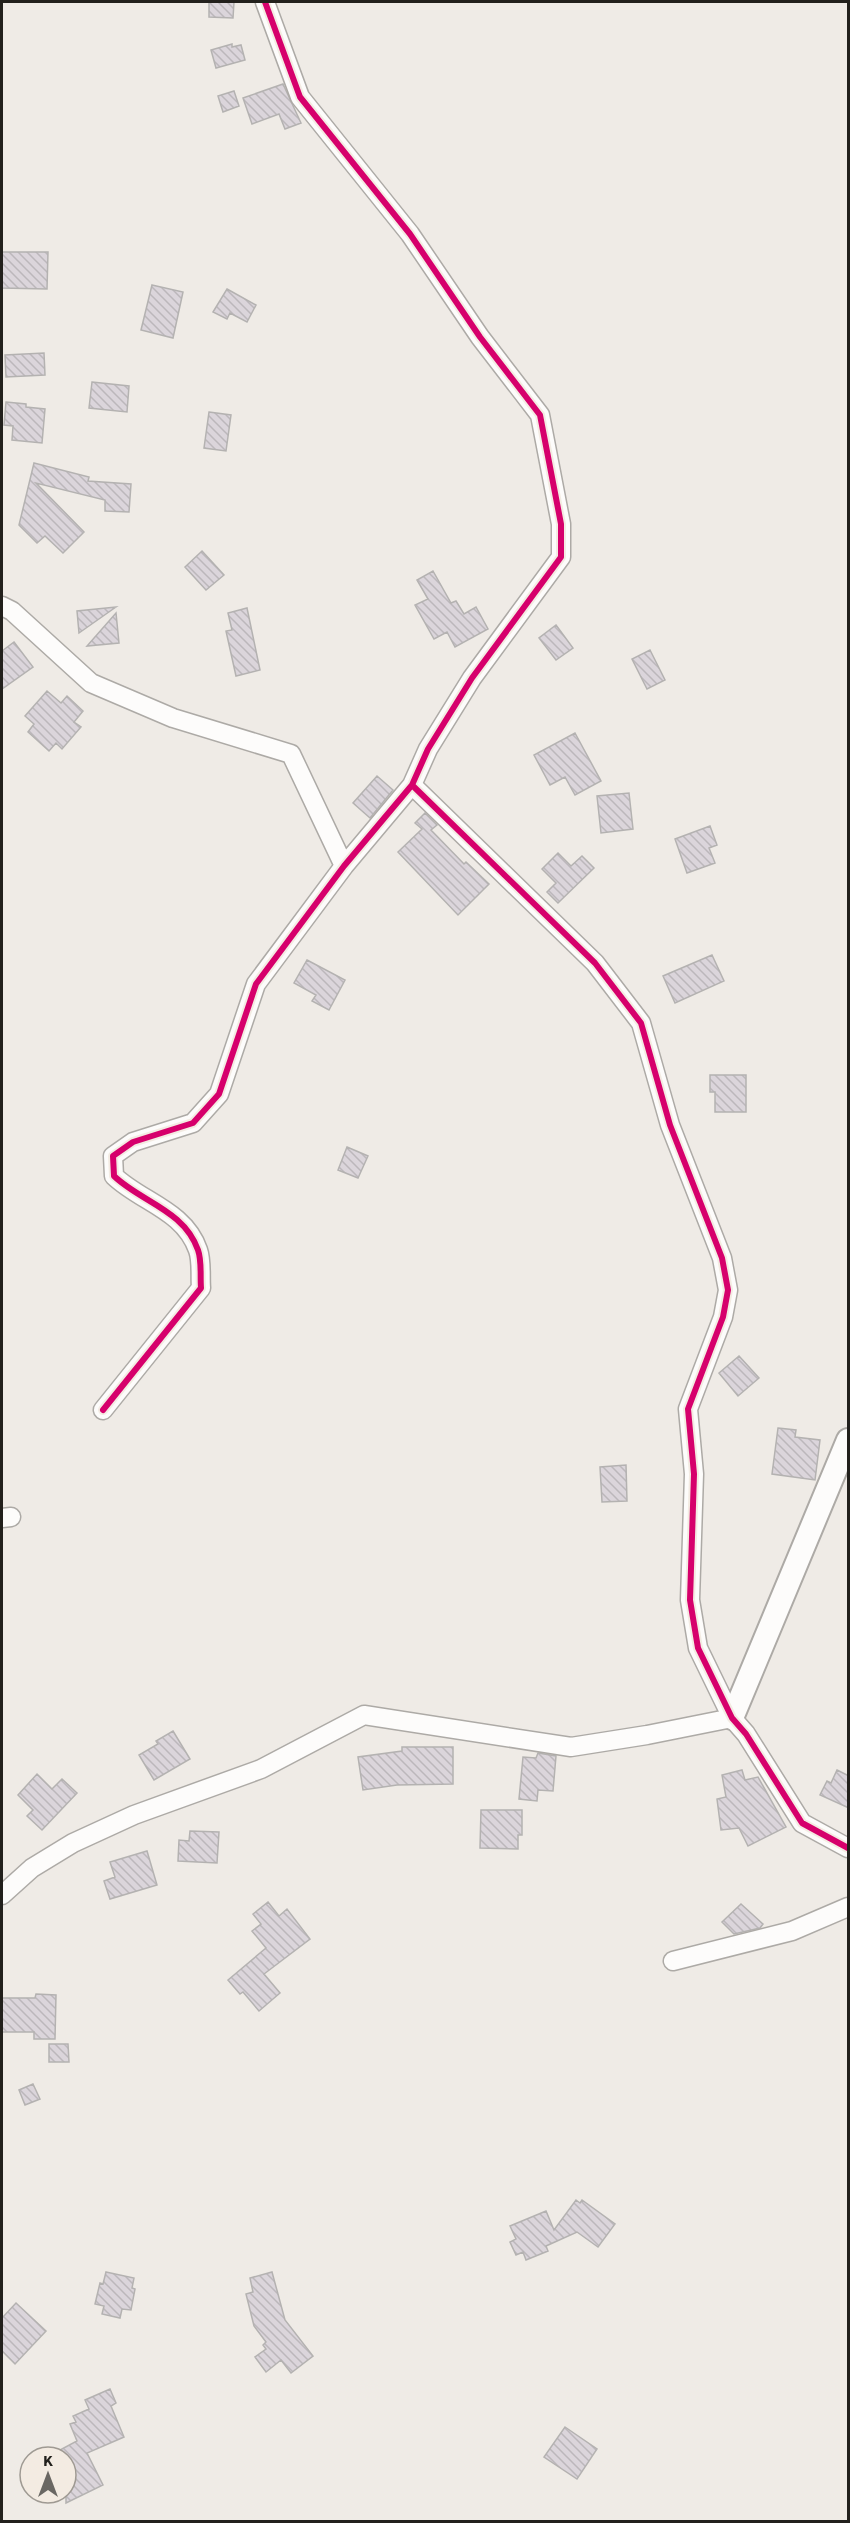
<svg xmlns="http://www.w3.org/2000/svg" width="850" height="2523" viewBox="0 0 850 2523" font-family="'Source Sans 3',sans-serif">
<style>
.building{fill:url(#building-back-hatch);stroke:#b4b2b1;stroke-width:1.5}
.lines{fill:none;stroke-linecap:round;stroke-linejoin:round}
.minor-casing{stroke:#adaaa6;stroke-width:21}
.tertiary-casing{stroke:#adaaa6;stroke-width:26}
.minor{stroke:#fdfcfb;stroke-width:18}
.tertiary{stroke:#fdfcfb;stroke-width:22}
.cycleway-casing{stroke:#f3ebe2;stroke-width:10}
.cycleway{stroke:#d6006c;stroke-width:6}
</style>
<defs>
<pattern id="building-back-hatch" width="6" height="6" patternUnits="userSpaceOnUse" patternTransform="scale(1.5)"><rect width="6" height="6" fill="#dbd5db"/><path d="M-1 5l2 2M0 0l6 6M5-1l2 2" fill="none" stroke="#bcb7bb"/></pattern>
</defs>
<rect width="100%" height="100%" fill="#efebe6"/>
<!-- building -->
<path class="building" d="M209 2H234L233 18 209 17Z
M232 44V47L241 45 245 60 216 68 211 50Z
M283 84 301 123 285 129 279 114 252 124 243 98Z
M234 91 239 106 223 112 218 96Z
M2 252H48L47 289 2 288Z
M152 285 183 292 173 338 141 330Z
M227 289 256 305 247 322 230 313 227 319 213 312Z
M44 353 45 375 6 377 5 355Z
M92 382 129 386 127 412 89 408Z
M6 402 26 404V407L45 409 42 443 12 440 13 426 4 425Z
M209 412 231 415 226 451 204 448Z
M34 463 89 477 88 481 131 484 129 512 105 511V500L36 483 84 532 63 553 45 536 37 543 19 525Z
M202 551 224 575 206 590 185 567Z
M433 571 451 603 456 601 464 614 476 607 488 629 455 647 447 632 434 639 415 605 428 599 417 580Z
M116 607 79 633 77 611Z
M247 608 260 670 236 676 226 631 232 630 228 613Z
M116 613 119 643 87 646Z
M556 625 573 648 556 660 539 638Z
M14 642 33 667 2 689V651Z
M650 650 665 680 647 689 632 659Z
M47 691 61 703 67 696 83 711 74 722 81 727 62 749 56 743 49 751 28 732 34 724 25 716Z
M575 733 601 781 575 795 565 777 550 785 534 755Z
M377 776 393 790 370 818 353 803Z
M629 793 633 829 601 833 597 796Z
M425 813 437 825 431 830 464 864 466 862 489 884 458 915 398 852 422 829 415 823Z
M710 826 717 845 709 848 715 863 687 873 675 839Z
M558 853 571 866 582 856 594 868 558 903 547 892 556 883 542 869Z
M712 955 724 981 675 1003 663 976Z
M307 960 345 980 329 1010 312 1001 316 995 294 983Z
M710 1075H746V1112H715V1092H710Z
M347 1147 368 1156 358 1178 338 1170Z
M739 1356 759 1378 738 1396 719 1373Z
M778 1428 796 1430 795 1437 820 1440 815 1480 772 1474Z
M626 1465 627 1501 602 1502 600 1467Z
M173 1731 190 1759 154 1780 139 1755 158 1744 156 1741Z
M402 1747H453V1784L397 1785 363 1790 358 1757 402 1751Z
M538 1753 556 1756 553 1791 538 1790 537 1801 519 1799 523 1757 536 1758Z
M742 1770 745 1780 758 1777 786 1827 748 1846 739 1828 721 1830 717 1799 726 1797 722 1775Z
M837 1770 849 1776V1808L820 1795 827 1781 831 1783Z
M37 1774 52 1789 62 1779 77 1793 42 1830 27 1816 33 1810 18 1795Z
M481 1810H522V1835H518V1849L480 1848Z
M190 1831 219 1832 217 1863 178 1861 179 1840 189 1841Z
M147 1851 157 1885 110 1899 104 1881 115 1877 110 1862Z
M268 1902 279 1916 287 1909 310 1939 264 1974 280 1993 259 2011 243 1992 240 1994 228 1980 266 1948 252 1931 261 1924 253 1914Z
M741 1904 763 1924 760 1928 734 1934 722 1922Z
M36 1994 56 1995 55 2039H34V2032H2V1998H35Z
M49 2044H68L69 2062H49Z
M33 2084 40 2099 25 2105 19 2090Z
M576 2200 580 2203 582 2200 615 2224 598 2247 577 2232 546 2246 548 2251 526 2260 523 2252 516 2255 510 2242 516 2239 510 2226 546 2211 554 2230Z
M106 2272 134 2278 132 2288 135 2289 131 2310 122 2309 120 2318 102 2314 104 2306 95 2304 100 2283 103 2284Z
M272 2272 285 2320 313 2356 291 2373 281 2360 266 2372 255 2357 266 2349 263 2345 266 2342 254 2326 246 2294 253 2292 250 2278Z
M16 2303 46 2331 15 2364 2 2351V2318Z
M110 2389 116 2403 111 2406 124 2437 87 2453 103 2485 66 2503V2457H47L77 2441 70 2424 76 2422 73 2416 89 2409 85 2400Z
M565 2427 597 2449 577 2479 544 2457Z"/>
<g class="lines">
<defs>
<path id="minor" d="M2 606 12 611 91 683 173 718 291 754 344 866
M412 785 595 963 641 1023 670 1125 722 1258 728 1290 723 1317 688 1409 694 1474 690 1600 698 1648 732 1718 746 1734 802 1823 848 1848
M103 1410 201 1288C200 1276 202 1261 198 1250 184 1210 141 1202 114 1176L113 1156 133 1142 193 1123 219 1094 256 984 344 866 412 785 428 749 472 678 561 557V524L540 415 480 337 410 234 300 97 265 2
M2 1518 11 1517
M2 1895 32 1868 73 1843 134 1815 261 1769 364 1715 571 1747 647 1735 732 1718
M673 1961 792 1931 848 1907"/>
<path id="tertiary" d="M732 1718 848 1440"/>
</defs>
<!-- minor casing -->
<use href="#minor" class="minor-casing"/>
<!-- tertiary casing -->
<use href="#tertiary" class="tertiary-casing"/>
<!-- minor -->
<use href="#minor" class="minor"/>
<!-- tertiary -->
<use href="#tertiary" class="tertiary"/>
<defs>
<path id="cycleway" d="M412 785 595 963 641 1023 670 1125 722 1258 728 1290 723 1317 688 1409 694 1474 690 1600 698 1648 732 1718 746 1734 802 1823 848 1848
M103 1410 201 1288C200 1276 202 1261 198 1250 184 1210 141 1202 114 1176L113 1156 133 1142 193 1123 219 1094 256 984 344 866 412 785 428 749 472 678 561 557V524L540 415 480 337 410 234 300 97 265 2"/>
</defs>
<!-- cycleway casing -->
<use href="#cycleway" class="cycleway-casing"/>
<!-- cycleway -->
<use href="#cycleway" class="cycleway"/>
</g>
<!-- border -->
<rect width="850" height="2523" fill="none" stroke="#22201c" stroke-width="6"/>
<!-- north arrow -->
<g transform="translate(48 2475)"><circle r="28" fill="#f3ebe2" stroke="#9f9a93" stroke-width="1.5"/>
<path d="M0-4.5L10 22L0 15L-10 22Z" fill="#6a6763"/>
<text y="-9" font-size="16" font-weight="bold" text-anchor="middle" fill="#22201c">K</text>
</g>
</svg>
